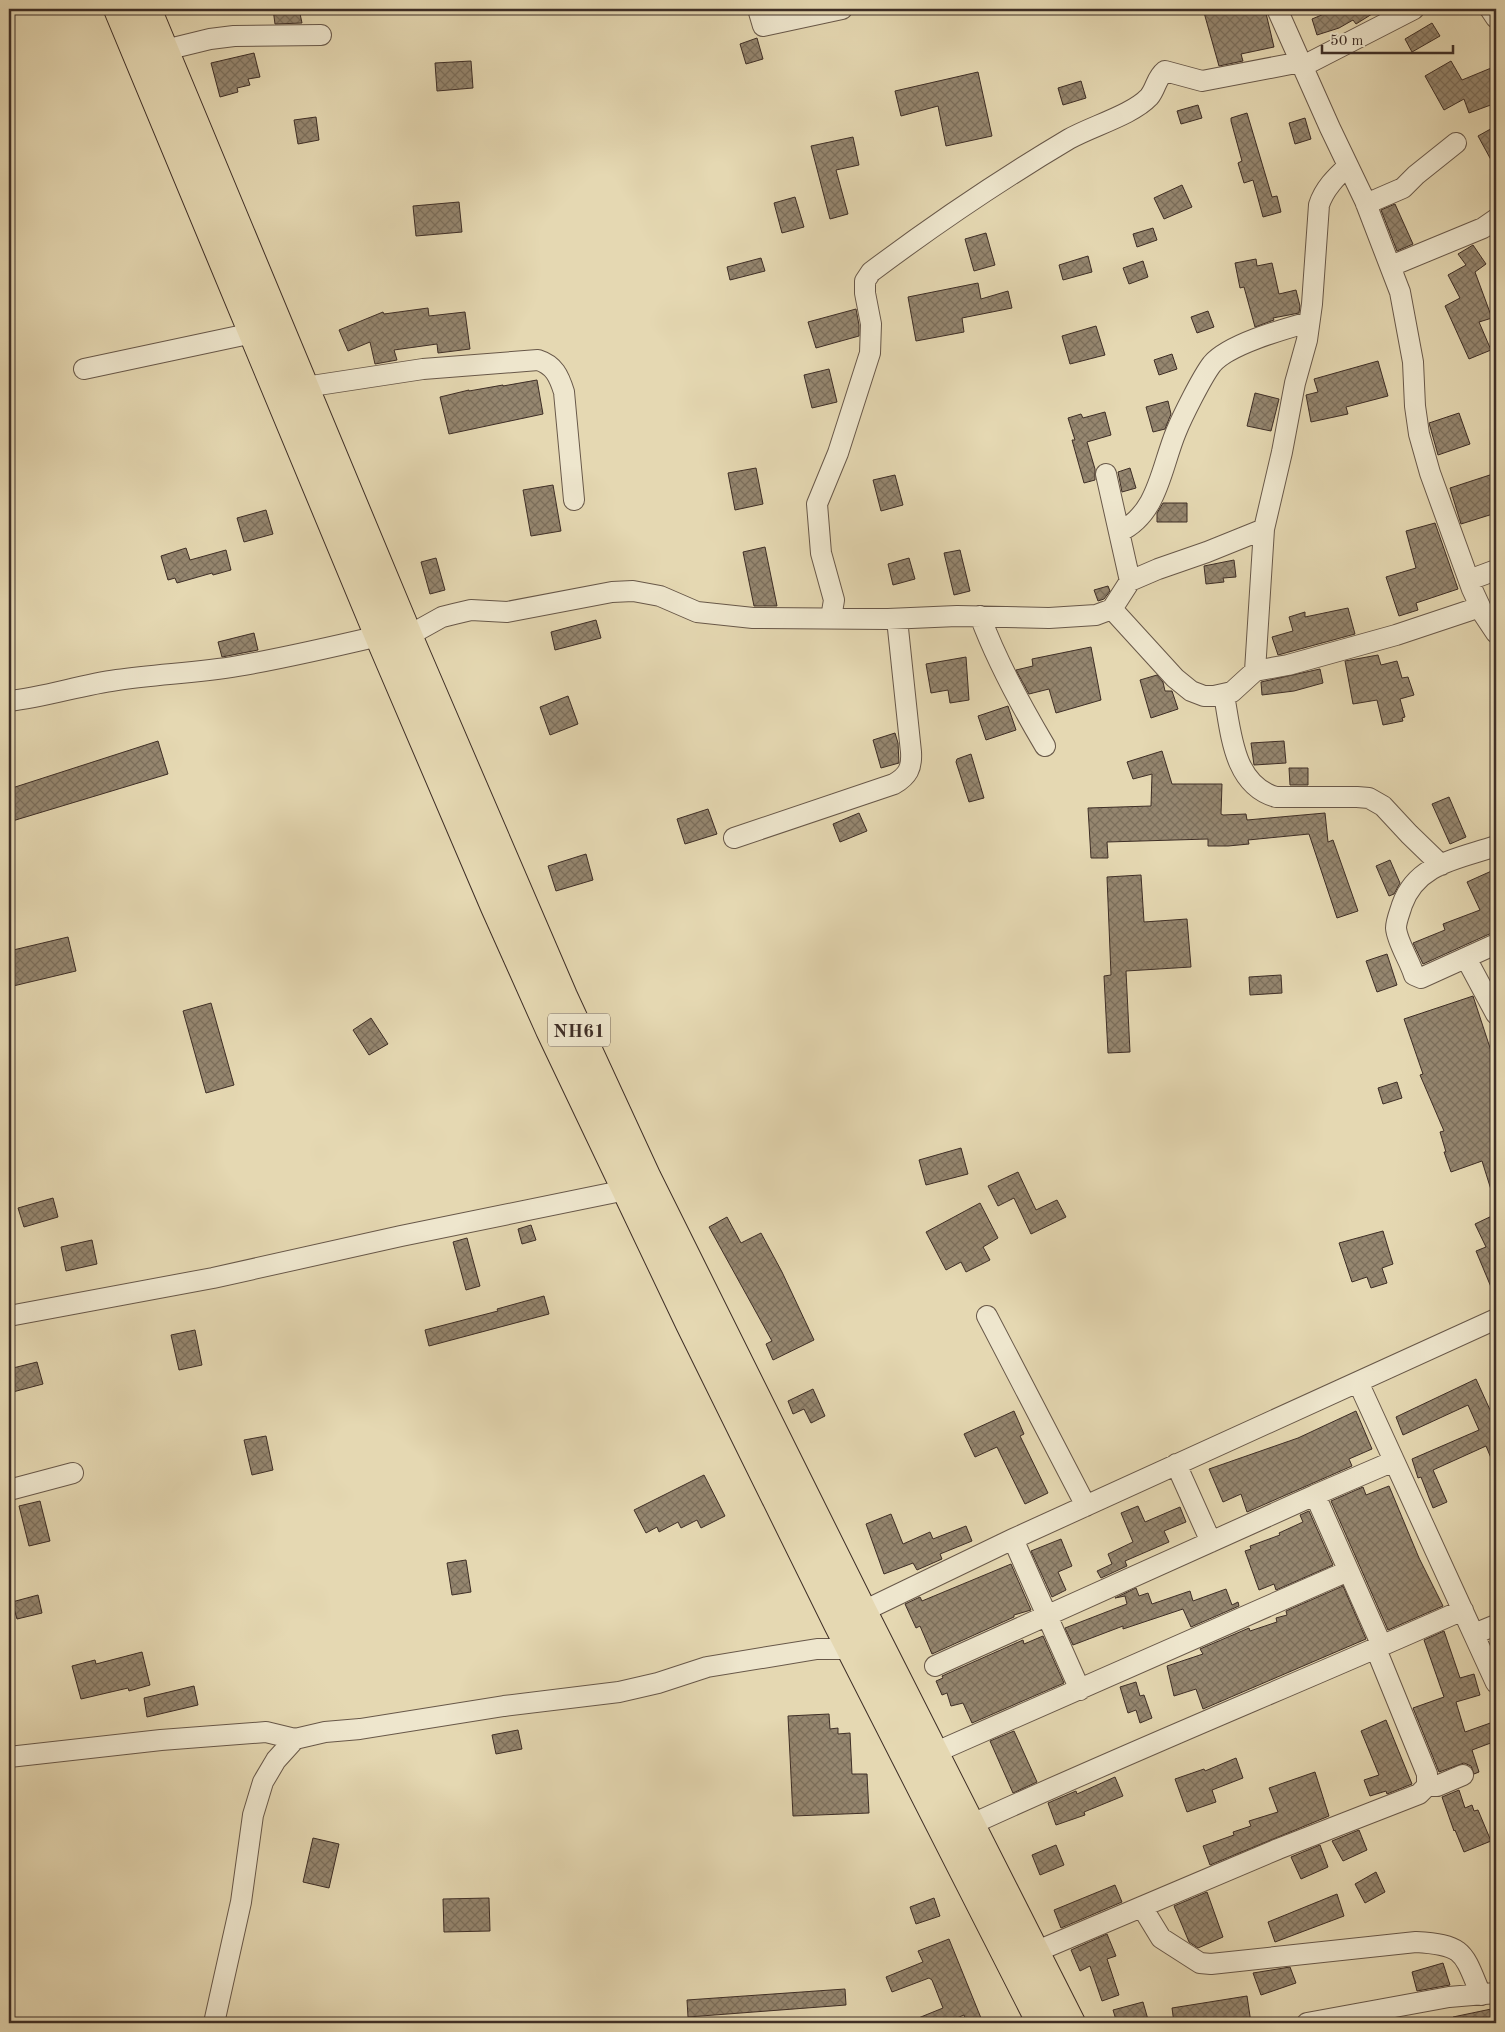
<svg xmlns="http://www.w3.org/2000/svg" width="1505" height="2032" viewBox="0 0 1505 2032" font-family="'Old Standard TT',serif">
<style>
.building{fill:url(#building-cross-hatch);stroke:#3e2e26}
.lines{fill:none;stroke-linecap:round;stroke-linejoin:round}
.minor-casing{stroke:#685849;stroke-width:22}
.trunk-casing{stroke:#3e2e26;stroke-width:30}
.minor{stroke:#eee6cd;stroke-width:20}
.trunk{stroke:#e5d8b2;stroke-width:28}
.labels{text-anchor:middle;stroke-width:4;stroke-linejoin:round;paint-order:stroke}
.shield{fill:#eee6cd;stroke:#736558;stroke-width:1}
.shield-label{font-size:19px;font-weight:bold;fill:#3e2e26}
</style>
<defs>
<pattern id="building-cross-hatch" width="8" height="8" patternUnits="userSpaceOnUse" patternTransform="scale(1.25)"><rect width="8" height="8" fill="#95866f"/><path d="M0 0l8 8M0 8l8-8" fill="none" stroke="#7b6e5b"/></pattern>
</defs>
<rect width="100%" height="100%" fill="#e5d8b2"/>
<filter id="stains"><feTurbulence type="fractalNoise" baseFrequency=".004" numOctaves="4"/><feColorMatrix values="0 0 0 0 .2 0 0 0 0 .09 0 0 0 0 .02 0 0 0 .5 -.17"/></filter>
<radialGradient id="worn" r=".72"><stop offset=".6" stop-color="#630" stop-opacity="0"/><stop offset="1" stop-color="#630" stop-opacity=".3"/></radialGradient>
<!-- building -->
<path class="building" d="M273 9H299L302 23 275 24Z
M1203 9H1265L1274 47 1241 54 1243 61 1219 66Z
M1336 9H1380L1356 24 1353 20 1339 28 1317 35 1312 19Z
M1432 23 1440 36 1412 52 1405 39Z
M757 38 763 59 746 64 740 44Z
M254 53 260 77 248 79 250 85 237 88 238 92 220 97 211 63Z
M471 61 473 88 437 91 435 63Z
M1451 61 1462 80 1496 66V103L1469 113 1464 99 1444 110 1425 76Z
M978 72 992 136 946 146 938 106 901 116 895 91Z
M1081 81 1086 98 1063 105 1058 88Z
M1198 105 1202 118 1181 124 1177 111Z
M1247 113 1272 197 1277 196 1281 212 1263 217 1253 180 1244 183 1238 163 1242 161 1231 121V118Z
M316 117 319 140 298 144 294 120Z
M1305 118 1311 139 1295 144 1289 123Z
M1496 126V169L1478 136Z
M853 137 859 165 836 170 848 214 830 219 811 146Z
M1182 185 1192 207 1164 219 1154 198Z
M795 197 804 227 782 233 774 203Z
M459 202 462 232 416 236 413 206Z
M1395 204 1413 244 1397 251 1381 210Z
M1153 228 1157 240 1137 247 1133 234Z
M986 233 995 265 974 271 965 239Z
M1473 245 1486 264 1475 272 1492 318 1479 322 1491 350 1469 359 1445 306 1460 298 1448 275 1466 265 1458 254Z
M1088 256 1092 272 1063 280 1059 265Z
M761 258 765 271 730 280 727 267Z
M1256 259 1257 266 1272 263 1279 294 1296 290 1300 306 1299 313 1273 318 1274 320 1255 327 1244 287 1240 288 1235 263Z
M1143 261 1148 277 1129 284 1123 268Z
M978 283 981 299 1008 291 1012 308 962 318 964 332 916 341 908 297Z
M428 308 429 316 465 312 470 349 438 353 437 344 394 350 397 360 375 364 370 342 348 351 339 330 383 312 384 314Z
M856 309 859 325V336L816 348 808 322Z
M1208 311 1214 327 1197 333 1191 317Z
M1096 326 1105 355 1070 364 1062 336Z
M1172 354 1177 369 1159 375 1154 360Z
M1378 361 1388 396 1346 407 1348 414 1311 422 1306 395 1318 392 1314 379Z
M829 369 837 402 812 408 804 375Z
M537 380 543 414 449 434 440 397 469 390V391L503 385V386Z
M1255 393 1279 399 1271 431 1247 426Z
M1168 401 1171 414 1165 429 1153 432 1146 407Z
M1105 412 1111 435 1087 442 1095 469V480L1084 483 1072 440H1075L1068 418 1081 414 1083 418Z
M1459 413 1470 444 1438 455 1429 423Z
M756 468 763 504 735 510 728 473Z
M1130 468 1136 488 1122 492 1118 472Z
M1496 473V513L1461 524 1450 488Z
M895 475 903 505 881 511 873 480Z
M553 485 561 531 531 536 523 490Z
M1163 503H1187V522H1157V513Z
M266 510 273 534 244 542 237 518Z
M1435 523 1458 589 1416 603 1418 610 1399 616 1386 577 1416 568 1406 531Z
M765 547 777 606H754L743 552Z
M186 548 190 560 226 550 231 570 213 575 212 573 177 583 175 578 168 580 161 556Z
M960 550 970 591 954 595 944 553Z
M436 558 445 590 430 594 421 562Z
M909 558 915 579 893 585 888 564Z
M1234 560 1236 577 1223 578 1224 582 1206 584 1204 566Z
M1108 586 1110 591 1104 599 1098 601 1094 590Z
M1348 608 1355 634 1278 655 1272 637 1293 631 1289 617 1305 612V617Z
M596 620 601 638 555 650 551 632Z
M254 633 258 650 222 657 218 642Z
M1091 647 1101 700 1056 713 1049 689 1029 694 1016 670 1033 666 1032 659Z
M1378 655 1381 665 1397 661 1402 678 1408 677 1414 695 1400 699 1405 717 1402 718 1403 721 1383 725 1377 700 1353 704 1345 661Z
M966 657 969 700 950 703 948 690 931 693 926 664Z
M1320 669 1323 683 1294 691 1262 695 1261 682Z
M1157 675 1163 682 1165 691H1172L1178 709 1151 718 1140 680Z
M568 696 578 724 550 735 540 707Z
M1008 706 1016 730 986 740 978 716Z
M895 733 898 743 899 763 881 768 873 740Z
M158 741 168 774 9 822V789Z
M1284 741 1286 763 1254 765 1251 743Z
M1162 751 1172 784H1222L1221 814 1223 815 1246 814 1247 820 1325 813 1328 842 1333 840 1358 911 1337 918 1309 834 1248 840 1249 844 1228 846H1208V839L1107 842 1108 858H1091L1088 808 1151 806 1152 774 1133 779 1127 762Z
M971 754 984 798 969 802 956 762 957 759Z
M1289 768H1308V785H1290Z
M1449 797 1466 837 1450 844 1432 804Z
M708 809 717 834 685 844 677 819Z
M859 813 867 831 840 842 833 824Z
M586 854 593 880 556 891 548 866Z
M1390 860 1400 883 1394 894 1389 896 1376 866Z
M1496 869V899L1493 900 1496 911V931L1423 964 1413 943 1445 930 1443 924 1480 910 1467 882Z
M1141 875 1144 922 1187 919 1191 967 1126 971 1130 1052 1108 1053 1104 976 1111 975 1107 877Z
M68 937 76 971 9 987V951Z
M1387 954 1397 985 1377 992 1366 961Z
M1281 975 1282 993 1250 995 1249 977Z
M1473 996 1496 1066V1195L1493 1196 1482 1161 1451 1172 1444 1152H1446L1440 1132 1444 1131 1420 1075 1423 1074 1404 1019Z
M211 1003 234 1085 206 1093 183 1011Z
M371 1018 388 1044 369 1055 353 1030Z
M1397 1082 1402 1098 1383 1104 1378 1088Z
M961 1148 968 1174 926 1185 919 1160Z
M1018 1172 1036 1210 1057 1200 1066 1217 1031 1234 1014 1198 998 1206 988 1186Z
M53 1198 58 1217 24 1227 18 1208Z
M980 1203 998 1238 983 1247 990 1260 966 1272 961 1262 946 1270 926 1232Z
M1496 1214V1299L1476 1251 1486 1247 1475 1224Z
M727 1217 741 1243 761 1233 782 1272 814 1340 773 1360 766 1344 772 1341 709 1227Z
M531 1225 536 1240 522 1244 518 1229Z
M1383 1231 1393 1264 1382 1268 1387 1283 1371 1288 1367 1277 1352 1282 1339 1243Z
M467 1238 480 1286 466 1290 453 1242Z
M92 1240 97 1264 66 1271 61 1247Z
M544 1296 549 1314 429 1346 425 1330 498 1311 497 1309Z
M195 1330 202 1365 179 1370 171 1335Z
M37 1362 43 1384 9 1393V1369Z
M1476 1379 1496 1423V1470L1486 1446 1433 1470 1447 1502 1433 1508 1421 1477 1418 1478 1412 1459 1479 1430 1468 1405 1403 1435 1396 1417Z
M813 1389 825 1416 811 1423 804 1409 793 1414 788 1401Z
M1014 1411 1024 1434 1020 1436 1048 1493 1025 1504 997 1447 975 1457 964 1434Z
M1356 1411 1372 1449 1349 1459 1352 1466 1247 1512 1241 1494 1223 1502 1209 1469 1298 1438Z
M266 1436 273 1470 252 1475 244 1440Z
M704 1475 725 1516 701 1528 697 1520 681 1528 678 1522 659 1532 657 1527 646 1533 634 1510Z
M1389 1486 1419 1558 1443 1606 1388 1630 1331 1501 1363 1487 1366 1495Z
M40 1501 50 1541 29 1546 19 1506Z
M1138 1506 1145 1522 1180 1507 1186 1522 1164 1531 1169 1542 1125 1561 1127 1566 1101 1578 1097 1571 1112 1564 1108 1554 1133 1542 1121 1513Z
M1309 1511 1333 1565 1276 1590 1274 1584 1259 1590 1245 1551 1251 1549 1250 1546 1280 1535 1279 1533 1303 1522 1300 1515Z
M891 1514 903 1544 930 1532 933 1539 966 1526 972 1541 940 1554 942 1559 917 1570 913 1563 884 1574 866 1524Z
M1061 1539 1072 1566 1058 1572 1066 1590 1052 1597 1031 1551Z
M466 1560 471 1592 452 1595 447 1563Z
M1011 1564 1031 1610 1014 1615V1617L932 1654 920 1626 916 1628 905 1604 920 1597 922 1601Z
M1343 1586 1366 1639 1203 1709 1196 1689 1174 1696 1167 1666 1203 1654 1200 1649 1249 1628 1250 1631 1277 1622 1276 1618 1287 1615 1286 1611Z
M1136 1588 1139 1596 1148 1593 1152 1604 1190 1591 1193 1601 1226 1589 1232 1605 1238 1602 1239 1606 1191 1627 1183 1609 1123 1629V1626L1073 1645 1065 1628 1127 1604 1125 1596 1115 1598Z
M38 1595 42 1613 17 1619 12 1602Z
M1444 1631 1460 1678 1474 1674 1480 1695 1456 1702 1465 1732 1496 1721V1741L1472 1750 1479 1772 1474 1774 1471 1766 1464 1763 1439 1772 1413 1708 1444 1697 1424 1640Z
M1043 1636 1064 1683 972 1723 963 1703 951 1706 947 1693 942 1695 936 1681 943 1678 942 1676 1023 1640 1024 1644Z
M142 1652 150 1685 129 1691 128 1688 81 1699 72 1666 95 1660 96 1664Z
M1136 1682 1140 1696 1144 1695 1152 1718 1140 1723 1136 1710 1128 1713 1120 1687Z
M194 1686 198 1705 147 1717 144 1698Z
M829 1714 830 1729 838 1728V1734L850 1733 852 1774H867L869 1813 793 1816 788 1716Z
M1386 1720 1412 1784 1387 1794 1386 1791 1370 1796 1364 1780 1379 1775 1361 1731Z
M518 1730 522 1749 496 1754 492 1735Z
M1014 1731 1037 1782 1013 1793 990 1741Z
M1236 1758 1243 1778 1212 1790 1216 1802 1187 1812 1175 1779 1204 1769 1205 1771Z
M1315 1772 1329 1816 1210 1865 1203 1846 1234 1835 1233 1832 1251 1826 1249 1821 1278 1812 1269 1788Z
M1115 1777 1123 1796 1084 1812 1085 1815 1056 1825 1048 1803 1076 1791 1077 1794Z
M1459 1790 1465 1808 1472 1805 1474 1811 1478 1810 1491 1841 1464 1852 1455 1830 1454 1831 1442 1797Z
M1359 1830 1367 1850 1343 1861 1332 1841Z
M313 1838 339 1844 329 1888 303 1882Z
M1056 1845 1064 1865 1040 1875 1032 1855Z
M1320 1845 1328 1867 1301 1879 1291 1857Z
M1376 1872 1385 1892 1365 1903 1355 1884Z
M1115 1885 1122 1902 1061 1928 1054 1910Z
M1207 1892 1223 1937 1198 1948 1189 1942 1174 1906Z
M1337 1894 1344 1916 1275 1942 1268 1922Z
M489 1898 490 1931 444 1932 443 1899Z
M934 1898 940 1916 916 1924 910 1907Z
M1107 1934 1116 1956 1107 1959 1119 1995 1102 2001 1090 1966 1080 1971 1071 1950Z
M949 1939 983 2023H967L964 2015 945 2023H906L943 2008 932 1980 929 1978 892 1992 886 1977 923 1962 918 1951Z
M1443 1963 1450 1985 1417 1991 1412 1972Z
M1290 1967 1296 1983 1261 1995 1253 1973Z
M845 1989 846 2005 688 2017 687 2000Z
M1247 1996 1251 2023H1174L1172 2008Z
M1143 2002 1149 2023H1117L1113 2010Z
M1496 2008V2023H1453V2017Z"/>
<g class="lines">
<defs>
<path id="minor" d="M758 9 763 26 842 9
M1277 9 1330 128 1365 201 1400 292 1413 362 1415 406 1419 434 1430 473 1472 589 1484 615 1496 633
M1490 9 1496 18
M165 50 210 39 234 36 321 35
M1303 66 1414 9
M1366 204 1403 188 1416 175 1456 143
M1391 266 1483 228 1496 219
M84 369 253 333
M305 387 423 369 538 360C554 365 559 376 564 392L574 500
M1119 532C1158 514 1161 468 1176 432 1182 417 1202 377 1212 364 1229 344 1284 329 1309 322
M1469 580 1496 570
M1130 581 1158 569 1207 552 1264 529
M1112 609 1175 678 1191 691 1204 696H1214L1232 692 1255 671 1288 665 1396 635 1480 607
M980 616C997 662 1020 704 1045 746
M831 618 834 600 821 553 817 504 838 453 870 353 871 324 865 293V281L871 272C935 224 1000 180 1069 139 1092 126 1132 115 1149 97 1156 89 1156 78 1165 71L1202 81 1301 62
M397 642 442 617 454 614 471 610 507 612 612 592 633 591 660 596 697 612 753 618 888 619 957 616 1049 618 1096 615 1112 609 1130 581 1106 474
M1255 671 1264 529 1282 452 1295 383 1307 340 1312 304 1319 205C1324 189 1336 177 1348 166
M1224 695C1231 732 1233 785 1276 797H1357L1369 798 1383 806 1409 834 1441 865
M9 701C46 697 80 685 117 680 157 674 198 673 238 666 285 658 332 647 379 636
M734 838 894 784C908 776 912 768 911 752L897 619
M1496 846C1458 859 1417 863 1402 905 1400 912 1396 921 1396 928 1397 942 1410 961 1414 975L1421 978 1496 944
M1466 958 1496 1014
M9 1316 213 1278 401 1236 626 1190
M987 1316 1086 1506
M1358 1382 1496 1683
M1176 1464 1211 1542
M9 1490 73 1473
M1013 1539 1080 1690
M851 1617 1013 1539 1496 1319
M1474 1634 1496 1625
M1382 1646 1315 1495 1394 1461
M935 1666 1315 1495
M934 1753 1348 1571
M9 1757 161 1740 266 1732 295 1739
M1427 1786H1437L1463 1775
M970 1825C1133 1750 1299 1683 1463 1610
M1142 1907 1161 1938 1200 1963 1211 1964 1416 1942C1465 1945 1463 1952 1481 1995
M1035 1952 1278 1849 1419 1794 1427 1786V1774L1376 1649
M214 2023 241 1902 253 1815 263 1782 276 1760 295 1739 325 1732 360 1729 504 1706 619 1692 658 1683 707 1667 817 1649H850
M1307 2023 1449 1997 1496 1993"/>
<path id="trunk" d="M118 9 379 636 495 907 550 1030 690 1324 838 1624 1041 2023
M147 9 409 638 563 996 647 1178 863 1612 1071 2023"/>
</defs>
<!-- minor casing -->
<use href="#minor" class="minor-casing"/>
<!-- trunk casing -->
<use href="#trunk" class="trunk-casing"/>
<!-- minor -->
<use href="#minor" class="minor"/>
<!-- trunk -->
<use href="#trunk" class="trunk"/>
</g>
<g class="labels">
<!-- shield labels -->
<rect class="shield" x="548" y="1013.5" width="62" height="33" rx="4"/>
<g class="shield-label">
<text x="579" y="1037">NH61</text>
</g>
</g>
<!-- margin -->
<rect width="1505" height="2032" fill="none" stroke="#e5d8b2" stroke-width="30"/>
<rect x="10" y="10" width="1485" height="2012" fill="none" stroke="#3e2e26" stroke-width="2.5"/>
<rect x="15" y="15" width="1475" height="2002" fill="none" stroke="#3e2e26"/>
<!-- scale -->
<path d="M1322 45v8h131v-8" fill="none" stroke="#3e2e26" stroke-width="2.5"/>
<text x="1330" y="45" font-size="15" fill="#3e2e26" stroke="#eee6cd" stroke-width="4" paint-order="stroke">50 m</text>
<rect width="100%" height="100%" filter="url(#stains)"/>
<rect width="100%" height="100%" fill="url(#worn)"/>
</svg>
